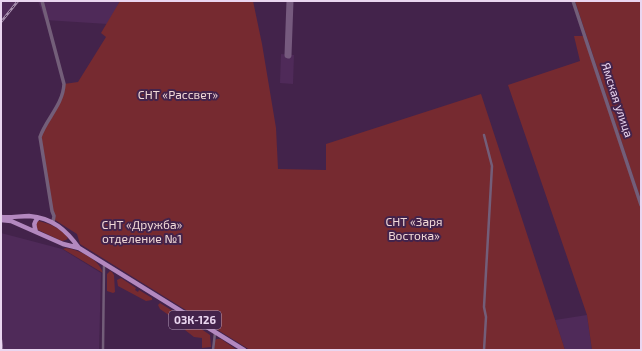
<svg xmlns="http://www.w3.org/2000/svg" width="642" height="351" viewBox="0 0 642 351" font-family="'Exo 2',sans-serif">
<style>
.built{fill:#4f2a59}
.green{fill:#762a30}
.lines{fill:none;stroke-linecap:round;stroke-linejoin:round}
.taxiway{stroke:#765a7e;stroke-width:7}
.minor{stroke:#735e79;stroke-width:2.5}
.tertiary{stroke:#735e79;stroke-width:3.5}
.primary{stroke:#b388bf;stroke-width:4.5}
.rail-casing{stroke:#aa92b1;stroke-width:2.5}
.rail{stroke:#43234b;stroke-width:1;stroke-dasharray:3;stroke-linecap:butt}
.labels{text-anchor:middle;stroke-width:4;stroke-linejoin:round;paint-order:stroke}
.shield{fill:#43234b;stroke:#b8a0be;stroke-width:1}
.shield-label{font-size:11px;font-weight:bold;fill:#ead6f0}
.park-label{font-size:12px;fill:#f0d8d7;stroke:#43234b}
.street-label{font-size:12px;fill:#ead6f0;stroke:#43234b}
</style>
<rect width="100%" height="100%" fill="#43234b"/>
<!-- built -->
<path class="built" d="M1 1H17L1 20Z
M38 1H120L108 24 45 20Z
M281 54 294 55 293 84 280 83Z
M1 233 62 249 101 273 99 350H1Z
M587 315 592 350H565L555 320Z"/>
<!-- green -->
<path class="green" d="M120 1H253L262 44 276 128 278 169 326 170V144L481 94 565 350H250L80 244 77 234 55 220 52 211 40 143 42 131 58 106 64 84 78 82 106 37 101 33Z
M575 1H641V200Z
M574 36H585L641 205V350H592L587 315 508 85 580 61Z
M39 221C50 224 61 228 68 238L66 240 62 241 36 229V222Z
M66 248C79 250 99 259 103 273L63 249Z
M110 271 112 272 114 275 115 292 113 293 107 291V274Z
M121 278 136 288 135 290 138 292 139 290 152 298V300L146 301 118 286 117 280Z
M160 303 179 315 178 320H176L160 309 158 305Z
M189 322H191L210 335 211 347 202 348V338L194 337 185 330Z
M217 339H221L237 350H214L215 340Z"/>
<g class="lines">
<!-- taxiway -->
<path class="taxiway" d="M288 55 290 1"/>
<!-- minor -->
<path class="minor" d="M103 350 104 265
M213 350 215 333
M484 350 486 317 484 307 492 166 484 135"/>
<!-- tertiary -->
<path class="tertiary" d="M42 1 64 84C63 105 46 119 40 137L52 211 54 216 53 222
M573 1 641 205"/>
<!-- primary -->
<path class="primary" d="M1 217C10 218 20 216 29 216 53 218 66 230 79 248L63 244 11 221 1 220
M36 232C34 225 33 223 38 218
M79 248 244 350"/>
<defs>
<path id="rail" d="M1 22 18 1
M1 340 2 350"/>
</defs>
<!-- rail casing -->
<use href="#rail" class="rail-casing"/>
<!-- rail -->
<use href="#rail" class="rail"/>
</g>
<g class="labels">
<!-- shield labels -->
<rect class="shield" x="169" y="311" width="52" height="18" rx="3"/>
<g class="shield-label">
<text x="195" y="324">03К-126</text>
</g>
<!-- park labels -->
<g class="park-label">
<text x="178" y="99">СНТ «Рассвет»</text>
<text x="414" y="226">СНТ «Заря<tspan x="414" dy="14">Востока»</tspan></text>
<text x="142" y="229">СНТ «Дружба»<tspan x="142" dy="14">отделение №1</tspan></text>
</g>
<!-- street labels -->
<g class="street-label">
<text transform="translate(617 100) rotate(72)" y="4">Ямская улица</text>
</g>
</g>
<!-- border -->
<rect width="642" height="351" fill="none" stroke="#ead6f0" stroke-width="4"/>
</svg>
